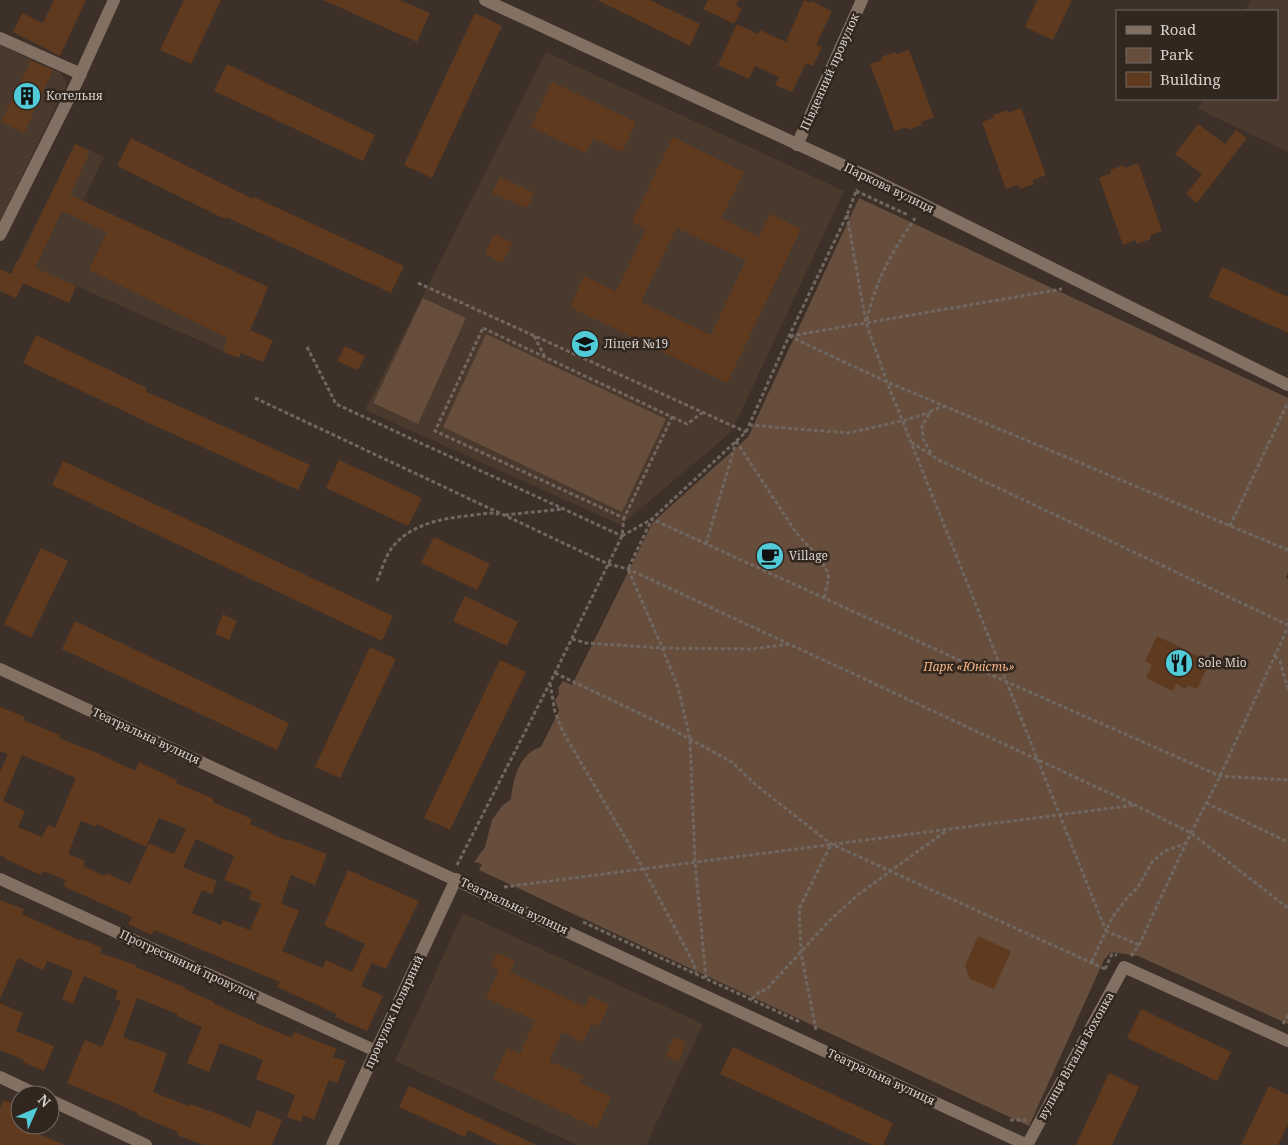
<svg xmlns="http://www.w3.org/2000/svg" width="1288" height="1145" viewBox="0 0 1288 1145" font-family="'Noto Serif',serif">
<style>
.built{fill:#4a392d}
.green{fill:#664d3c}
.building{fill:#5f3a1e;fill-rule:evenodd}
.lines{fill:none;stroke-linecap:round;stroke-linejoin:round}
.path{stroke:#716761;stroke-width:3;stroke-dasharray:4 2.5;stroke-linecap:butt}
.minor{stroke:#827063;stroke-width:12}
.labels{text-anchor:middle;stroke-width:5;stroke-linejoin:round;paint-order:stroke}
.street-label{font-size:12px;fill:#d8d1cc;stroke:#32271f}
.poi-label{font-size:12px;fill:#d8d1cc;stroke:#32271f;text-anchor:start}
.park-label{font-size:12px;font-style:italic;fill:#f3b385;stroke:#32271f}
</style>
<rect width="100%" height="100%" fill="#3c3029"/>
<!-- built -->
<path class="built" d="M1250 0H1288V152L1198 109 1203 99H1277V11H1245Z
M0 45 60 73 66 80V86L0 221Z
M546 52 844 191 736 423 729 434 621 525 365 410Z
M75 144 104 157 85 197 81 200 268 287 239 358 76 286 69 303 23 283 16 298 0 291V275L2 270 11 274Z
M463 913 703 1024 646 1145H577L395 1061Z"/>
<!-- green -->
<path class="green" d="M859 198 1288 398V572L1286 578 1288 579V1024L1138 956 1111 952 1104 960 1029 1126 479 870 482 864 474 862 485 847 492 820 502 806 511 799C513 780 519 753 541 747L559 711 555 700 559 694 558 688 563 681 572 685 653 522 748 437Z
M423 298 466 318 418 424 373 403Z
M486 334 666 419 622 512 443 427Z"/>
<!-- building -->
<path class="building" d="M54 0H86L60 56 13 32 22 13 43 23Z
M184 0H221L191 64 160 50Z
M323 0H400L430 13 417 42Z
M597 0H650L700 24 690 46Z
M708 0H738L736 5 742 9 734 24 703 9Z
M804 0 810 3 811 1 832 11 816 45 822 47 813 66 806 63 792 92 775 85 779 77 755 66 749 79 718 65 737 24 758 34 760 30 786 42Z
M1037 0H1072L1053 40 1025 27Z
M475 13 502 26 432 178 404 165Z
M909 50 934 117 921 122 922 125 908 130 907 127 895 131 870 64 882 60 881 57 895 52 896 54Z
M31 61 53 70 24 133 1 122Z
M227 64 375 135 363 161 214 91Z
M552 82 636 122 622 152 593 138 586 153 531 127Z
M1021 108 1046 175 1033 180 1034 184 1020 189 1018 185 1006 189 982 122 994 118 993 115 1007 110 1008 113Z
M1198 124 1225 144 1236 130 1247 138 1197 203 1186 194 1202 174 1175 154Z
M673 137 744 172 721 218 759 237 770 214 801 229 727 383 570 307 584 276 616 292 646 229 632 222ZM676 228 746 260 711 335 641 302Z
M131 138 253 199 254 197 404 266 391 293 226 217 225 219 117 166Z
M75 144 90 151 70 195 268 287 250 330 273 340 263 362 241 353 239 358 223 352 228 338 89 270 107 232 62 211 35 268 76 286 69 303 23 283 16 298 0 291V269L11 274 17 261H19Z
M1138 163 1162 231 1150 235 1151 239 1137 244 1135 240 1123 245 1099 178 1111 173 1110 170 1124 165 1125 168Z
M500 177 534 193 527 208 492 193Z
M495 234 512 243 502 263 485 254Z
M1222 267 1288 297V333L1209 297Z
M36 335 147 388 145 391 310 465 298 490 151 424 23 363Z
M345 346 365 356 358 370 337 361Z
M339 460 422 498 408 526 326 488Z
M63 461 393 616 382 641 52 485Z
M434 537 490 564 477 590 421 563Z
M41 548 68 561 31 638 4 624Z
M465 596 518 622 507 646 453 621Z
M223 614 237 621 229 640 215 634Z
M75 621 289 723 277 750 62 649Z
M1157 636 1210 662 1197 689 1187 685 1186 689 1176 684 1173 691 1146 678 1152 665 1145 661Z
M370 647 396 659 340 778 315 767Z
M500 660 526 672 450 830 424 818Z
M0 707 25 717 24 720 60 735 59 738 97 753 135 771 139 762 177 780 176 783 214 799 213 802 252 819 250 824 288 841 289 839 327 854 315 885 291 875 281 903 299 911 282 951 323 968 326 960 352 972 365 944 324 925 348 870 419 901 386 969 372 963 361 986 383 996 367 1031 335 1017 337 1014 277 987 280 982 154 930 152 935 128 924 132 917 63 886 66 880 43 871 41 875 5 859 6 858 0 855V772L8 754 0 751ZM22 755 76 778 55 828 48 825 42 837 18 827 25 811 3 801ZM159 818 186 829 174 854 149 843 130 884 106 873 105 876 83 866 85 861 68 854 81 821 96 827 97 824 146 847ZM196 839 234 856 224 880 252 891 249 899 261 904 250 930 223 920 221 925 192 913 202 890 212 894 217 881 183 867Z
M0 900 24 909 22 914 81 941V939L102 948 100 953 136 965V967L186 988 185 989 214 1002 213 1003 270 1029 292 1038 294 1032 337 1049 333 1057 346 1061 337 1083 329 1080 314 1120 303 1115 301 1122 287 1117 295 1095 256 1079 263 1060 220 1043 209 1072 187 1063 202 1027 177 1016 178 1014 137 998 123 1037 167 1053 153 1092 189 1106 190 1104 221 1115 250 1128 257 1110 282 1120 272 1145H203L177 1135 178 1132 137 1115 138 1113 67 1083 85 1040 102 1047 121 1001 115 999 118 991 84 976 73 1004 62 999 73 971 47 961 43 970 18 958 0 999Z
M978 936 1011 951 994 989 970 979 965 966Z
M497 953 515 961 510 972 585 1007 590 996 609 1005 599 1026 592 1023 583 1042 562 1032 549 1061 583 1076 580 1083 611 1097 597 1128 493 1079 507 1048 520 1054 535 1020 486 998 499 970 491 966Z
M0 1003 23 1013 16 1031 54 1046 44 1071 23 1062 24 1060 0 1050Z
M1141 1009 1231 1052 1217 1081 1127 1038Z
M674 1037 686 1042 679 1061 666 1056Z
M733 1047 893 1123 883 1145H872L720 1074Z
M1109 1073 1139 1087 1112 1145H1076Z
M409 1086 486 1121 536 1145H499L468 1130 465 1137 399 1107Z
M1269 1086 1288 1095V1124L1278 1145H1241Z
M4 1100 20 1107V1125H43L39 1134 65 1145H0V1108Z"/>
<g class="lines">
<!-- path -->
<path class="path" d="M856 191 908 215
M847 215 866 323 887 382 1106 931 1091 963
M418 283 746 432
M867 320C876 278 892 253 915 218
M483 328 672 417 624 518 435 431Z
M534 336 545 357
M789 336 887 382 1288 550
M790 336 1062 289
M307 347 336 404 622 536
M255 398 608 564 628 569 1135 805 1191 833 1288 908
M672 417 687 424 702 413
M749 425 848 433 902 421 931 412
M736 441 797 534C806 543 826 563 828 575 829 582 825 592 824 599
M911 442 937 459 1288 625
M931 453 923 439 922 425 932 410 947 406
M505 515 563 509
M1230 526 1288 402
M622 536 652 519 746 432 789 336 847 215 857 189
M706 544 736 442
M377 581C381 571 385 558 391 549 414 518 455 518 489 513L499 514
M572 639 586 643 662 648 752 649 789 644
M1275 656 1280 661 1288 689
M555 673 666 726 732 762 756 785 831 844 1105 969
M550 683 555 712 563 732 643 868 694 964 696 973
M1206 803 1288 842
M457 865 555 673 622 536 624 518
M504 887 1135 805
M583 922 800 1022
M1139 945 1106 931 1112 918 1127 898 1138 887 1152 862 1165 851 1184 844
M1131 956 1139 945 1186 843 1220 776 1288 627
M1105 969 1112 954 1117 955
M706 978 695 862 690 739 678 687 661 645 628 569 652 519 1007 682 1220 776 1288 780
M752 999 760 991 766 990 829 921 859 894 946 831
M1283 1024 1288 1015
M816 1030 801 953 799 909 831 844
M1010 1120H1026"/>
<!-- minor -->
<path class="minor" d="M485 0 862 174 1288 385
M0 38 81 74
M797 145 862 0
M0 235 75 86 114 0
M0 669 1027 1145
M0 879 376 1051
M0 1077 38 1095
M50 1100 146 1145
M332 1145 456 879
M1027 1145 1124 967 1288 1041"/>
</g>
<!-- icons -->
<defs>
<symbol id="building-disc" viewBox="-11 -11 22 22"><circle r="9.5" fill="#52cbd9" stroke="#32271f"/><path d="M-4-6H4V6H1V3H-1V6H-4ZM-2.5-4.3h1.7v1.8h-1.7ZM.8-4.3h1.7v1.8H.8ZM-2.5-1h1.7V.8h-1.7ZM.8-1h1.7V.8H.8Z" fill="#111"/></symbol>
<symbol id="school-disc" viewBox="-11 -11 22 22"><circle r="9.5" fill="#52cbd9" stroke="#32271f"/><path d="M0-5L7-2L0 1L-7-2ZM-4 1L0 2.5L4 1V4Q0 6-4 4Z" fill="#111"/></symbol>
<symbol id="cafe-disc" viewBox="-11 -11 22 22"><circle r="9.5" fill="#52cbd9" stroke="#32271f"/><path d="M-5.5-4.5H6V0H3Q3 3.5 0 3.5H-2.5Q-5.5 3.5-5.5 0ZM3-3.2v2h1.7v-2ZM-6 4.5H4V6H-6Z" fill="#111"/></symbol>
<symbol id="restaurant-disc" viewBox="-11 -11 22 22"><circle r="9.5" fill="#52cbd9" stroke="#32271f"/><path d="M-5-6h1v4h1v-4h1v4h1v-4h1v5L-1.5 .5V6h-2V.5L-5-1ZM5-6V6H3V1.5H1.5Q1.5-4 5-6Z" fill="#111"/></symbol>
</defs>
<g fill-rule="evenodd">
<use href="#building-disc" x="11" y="80" width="32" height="32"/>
<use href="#school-disc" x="569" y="328" width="32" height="32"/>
<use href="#cafe-disc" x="754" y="540" width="32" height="32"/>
<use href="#restaurant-disc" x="1163" y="647" width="32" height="32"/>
</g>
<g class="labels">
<!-- street labels -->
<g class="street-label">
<text transform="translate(830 72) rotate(-66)" y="4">Південний провулок</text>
<text transform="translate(889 188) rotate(26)" y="4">Паркова вулиця</text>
<text transform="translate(146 736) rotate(25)" y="4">Театральна вулиця</text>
<text transform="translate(514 906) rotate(25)" y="4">Театральна вулиця</text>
<text transform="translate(188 965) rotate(25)" y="4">Прогресивний провулок</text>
<text transform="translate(394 1012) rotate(-65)" y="4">провулок Полярний</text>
<text transform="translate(1076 1056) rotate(-61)" y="4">вулиця Віталія Бохонка</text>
<text transform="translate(881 1077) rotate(25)" y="4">Театральна вулиця</text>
</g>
<!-- poi labels -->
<g class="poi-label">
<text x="46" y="100">Котельня</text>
<text x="604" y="348">Ліцей №19</text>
<text x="789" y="560">Village</text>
<text x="1198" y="667">Sole Mio</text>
</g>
<!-- park labels -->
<g class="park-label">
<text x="969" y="671">Парк «Юність»</text>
</g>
</g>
<!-- legend -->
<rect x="1116" y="10" width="162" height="90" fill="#32271f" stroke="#746b64"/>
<rect x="1126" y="26" width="25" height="8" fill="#827063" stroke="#746b64"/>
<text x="1160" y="35" font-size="15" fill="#d8d1cc">Road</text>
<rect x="1126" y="48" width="25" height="15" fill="#664d3c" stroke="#746b64"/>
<text x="1160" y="60" font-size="15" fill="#d8d1cc">Park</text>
<rect x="1126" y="72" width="25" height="15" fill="#5f3a1e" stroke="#746b64"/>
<text x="1160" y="85" font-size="15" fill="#d8d1cc">Building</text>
<!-- north arrow -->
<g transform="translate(35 1110) rotate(45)"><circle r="24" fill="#32271f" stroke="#746b64"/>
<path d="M0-4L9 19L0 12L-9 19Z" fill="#52cbd9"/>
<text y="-8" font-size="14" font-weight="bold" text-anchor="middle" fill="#d8d1cc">N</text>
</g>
</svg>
